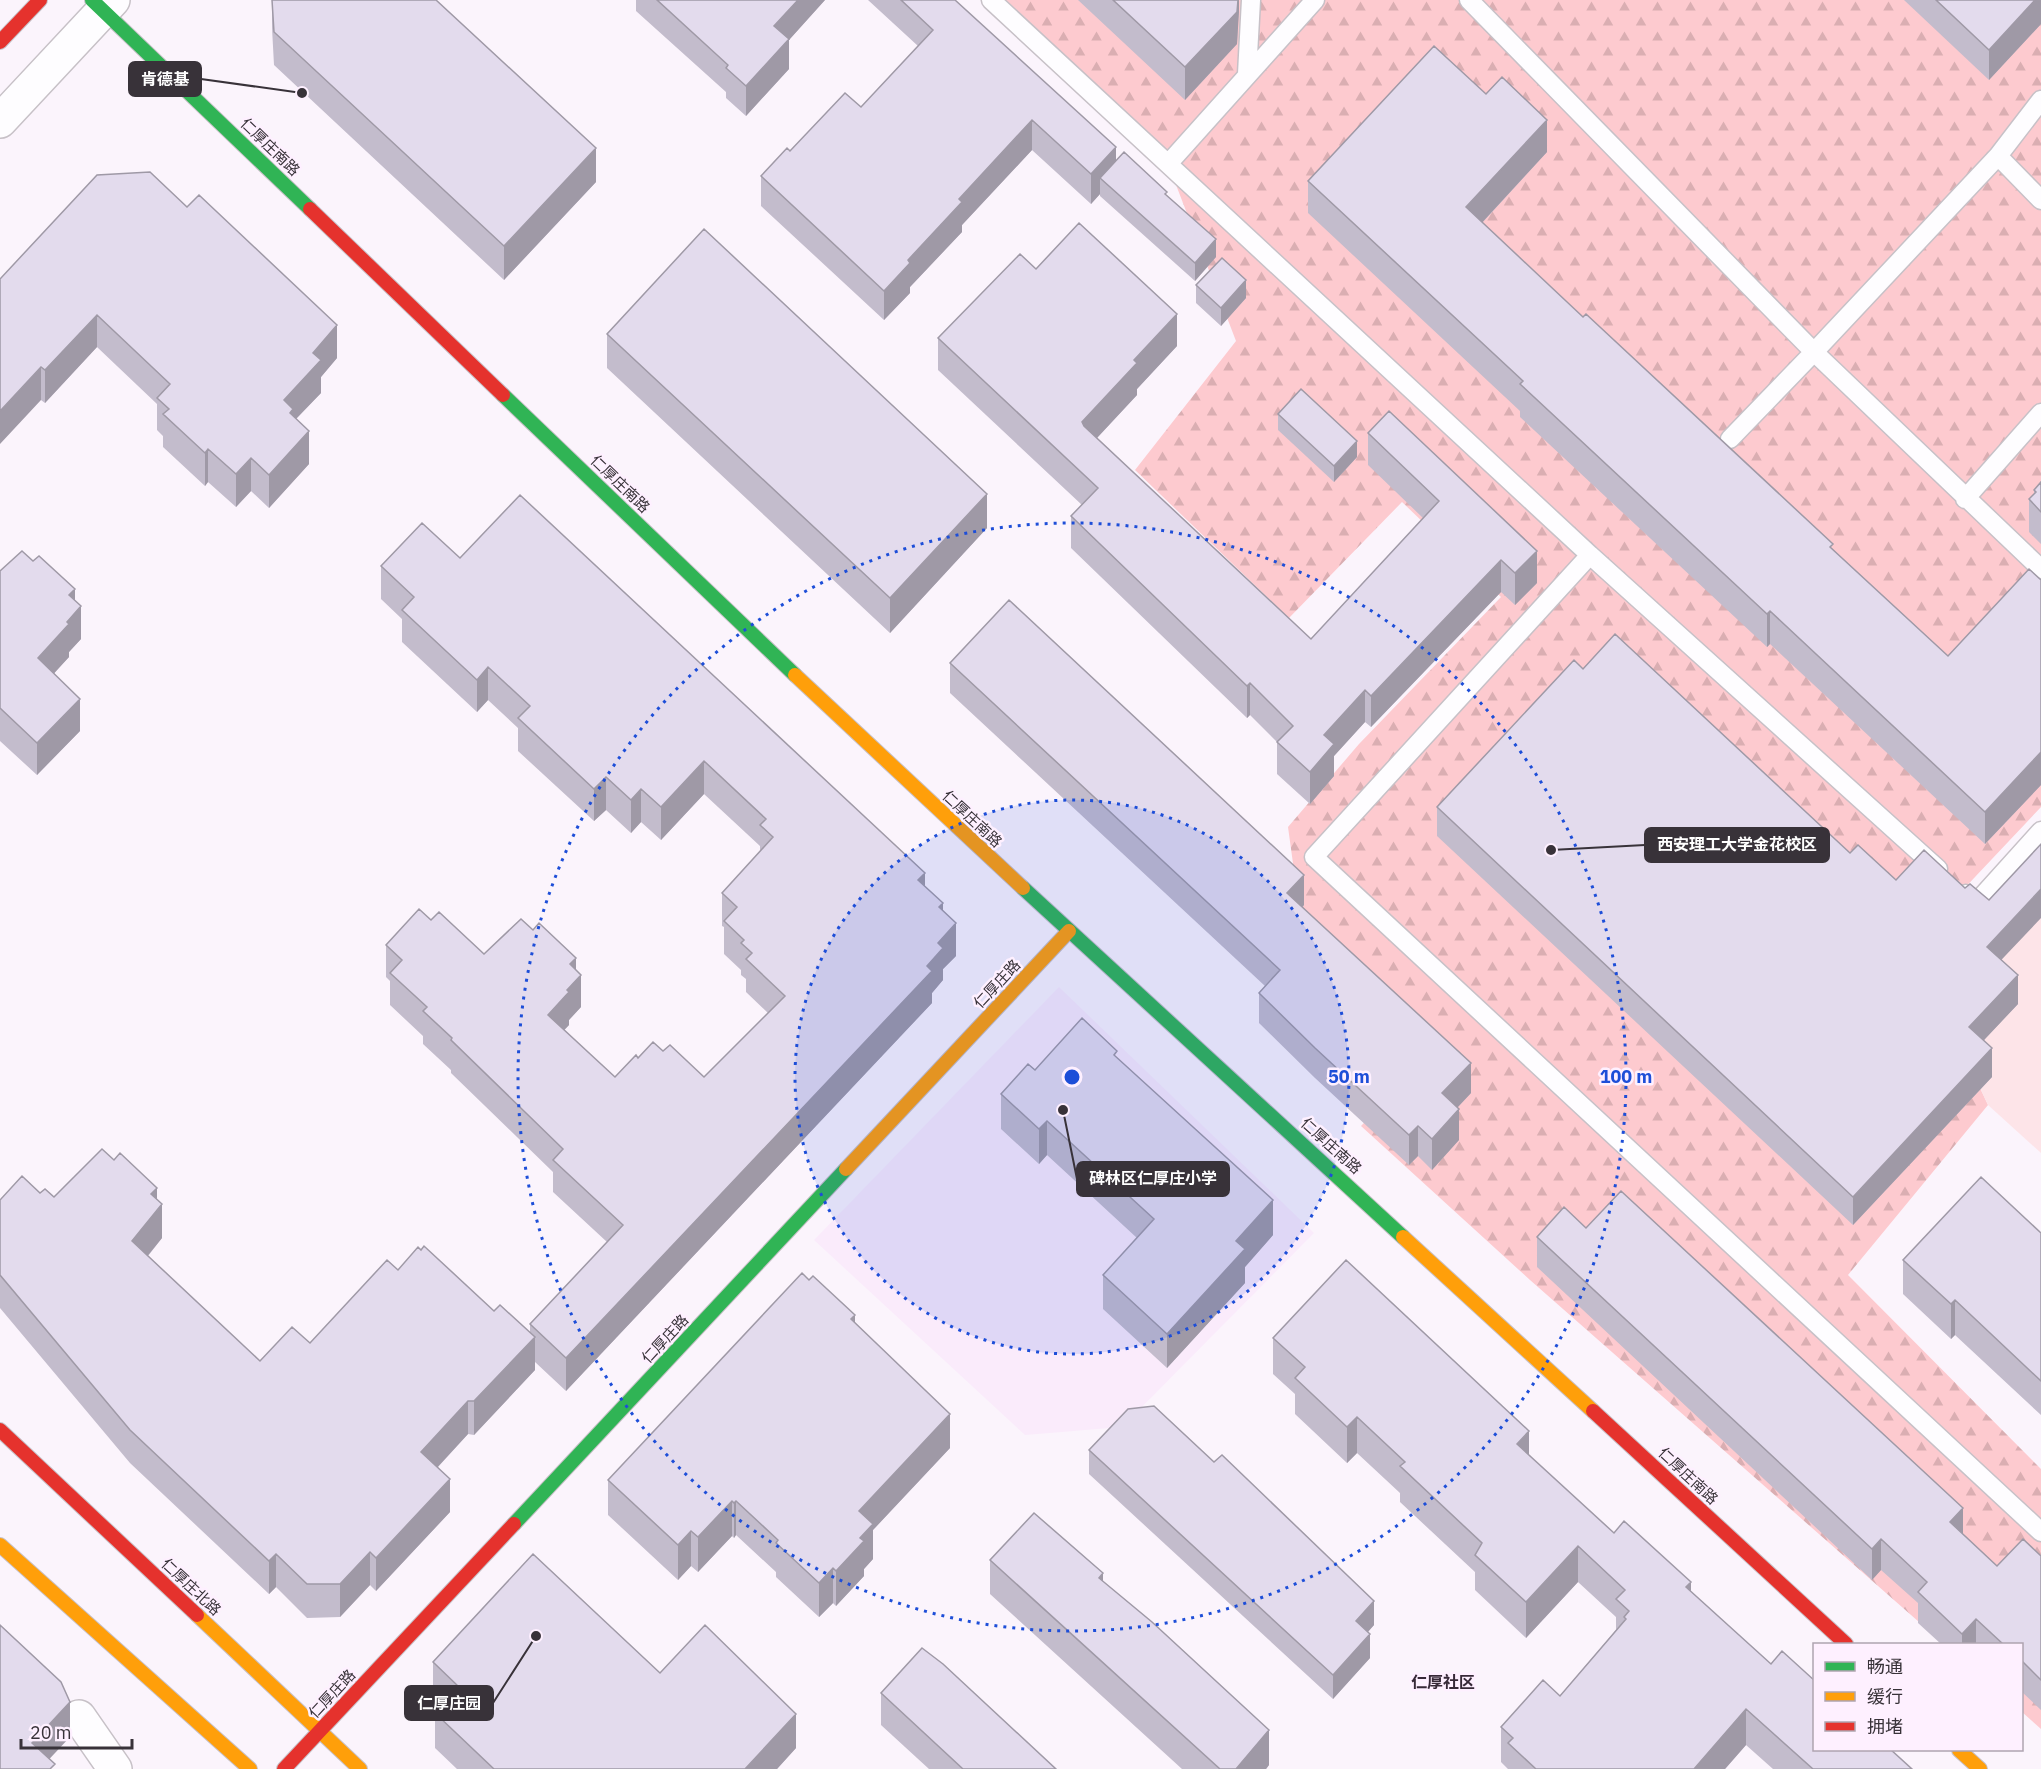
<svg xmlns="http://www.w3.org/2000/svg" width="2041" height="1769" viewBox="0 0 2041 1769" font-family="'IBM Plex Sans','Noto Sans SC',sans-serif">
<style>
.built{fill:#faebfb}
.forest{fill:url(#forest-firs)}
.pitch{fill:#fde4e8}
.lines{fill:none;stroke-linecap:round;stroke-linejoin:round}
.lane-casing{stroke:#c7c1c7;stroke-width:21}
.street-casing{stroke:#c7c1c7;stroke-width:36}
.fast-casing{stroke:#c7c1c7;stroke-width:16}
.slow-casing{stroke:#c7c1c7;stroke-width:16}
.jam-casing{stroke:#c7c1c7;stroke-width:16}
.lane{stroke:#fefdff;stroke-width:18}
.street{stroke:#fefdff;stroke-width:33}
.fast{stroke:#30b455;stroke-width:14}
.slow{stroke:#ff9f0a;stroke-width:14}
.jam{stroke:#e5322d;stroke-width:14}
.wall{fill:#c3bccc}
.shaded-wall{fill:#9f99a6}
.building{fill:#e3dbed;stroke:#9f99a6;stroke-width:1.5}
.ring{fill:none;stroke:#1d4ed8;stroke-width:3;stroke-dasharray:3 6}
.labels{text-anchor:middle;stroke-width:5;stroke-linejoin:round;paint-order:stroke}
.street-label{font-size:15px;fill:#383239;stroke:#fef0ff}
.neighbourhood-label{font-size:16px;font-weight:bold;fill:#362937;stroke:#fef0ff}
.centre{fill:#1d4ed8;stroke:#fef0ff;stroke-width:3}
.ring-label{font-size:18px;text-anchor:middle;font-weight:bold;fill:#1d4ed8;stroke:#fef0ff;stroke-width:5;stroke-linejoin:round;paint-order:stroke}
.leader{fill:none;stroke:#383239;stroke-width:2}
.callout-dot{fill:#383239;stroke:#fef0ff;stroke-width:2}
.callout{fill:#383239;stroke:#383239;stroke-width:2}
.callout-label{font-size:16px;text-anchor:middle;font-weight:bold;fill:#fff}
</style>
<defs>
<pattern id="forest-firs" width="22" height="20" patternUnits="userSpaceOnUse" patternTransform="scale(1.5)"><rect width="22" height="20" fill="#fdcacf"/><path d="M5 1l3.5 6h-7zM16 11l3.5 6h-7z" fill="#daaeb2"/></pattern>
</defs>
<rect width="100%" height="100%" fill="#fbf4fc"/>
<!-- built -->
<path class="built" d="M1059 987 1314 1233 1122 1427 1025 1435 814 1240Z"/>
<!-- forest -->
<path class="forest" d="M984 0H2041V807L1891 966 1947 1017 1988 1105 1848 1275 2041 1469V1729L2022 1712V1644H1944L1530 1280 1361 1126 1432 1052 1302 929 1288 827 1359 744 1501 597 1402 502 1289 618 1135 470 1236 341 1168 164Z"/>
<!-- pitch -->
<path class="pitch" d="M2041 914V1153L1988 1105 1947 1017Z"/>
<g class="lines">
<defs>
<path id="lane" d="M991 0 1590 555
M1469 0 1814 352 1730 439
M1247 74 1251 0
M2041 100 1998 156 1814 352 2041 569
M1998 156 2041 200
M1168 164 1315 0
M1965 499 2041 413
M1938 869 1590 555 1314 857 2041 1532
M1966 894 1976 903 2041 831"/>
<path id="street" d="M0 121 113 0
M79 1717 115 1769"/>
<path id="fast" d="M92 0 310 209
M503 395 795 675
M1023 888 1403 1237
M514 1524 846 1169"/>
<path id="slow" d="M795 675 1023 888
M846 1169 1069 931
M1403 1237 1593 1411
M0 1545 250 1769
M197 1615 360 1769
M1959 1750 1980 1769"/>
<path id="jam" d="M0 42 40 0
M310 209 503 395
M1593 1411 1846 1644
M0 1430 197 1615
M284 1769 514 1524"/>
</defs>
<!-- lane casing -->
<use href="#lane" class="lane-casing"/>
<!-- street casing -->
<use href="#street" class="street-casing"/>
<!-- fast casing -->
<use href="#fast" class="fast-casing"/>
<!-- slow casing -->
<use href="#slow" class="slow-casing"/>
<!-- jam casing -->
<use href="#jam" class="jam-casing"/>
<!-- lane -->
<use href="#lane" class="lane"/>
<!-- street -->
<use href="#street" class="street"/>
<!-- fast -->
<use href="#fast" class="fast"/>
<!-- slow -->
<use href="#slow" class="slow"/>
<!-- jam -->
<use href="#jam" class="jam"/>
</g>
<!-- wall -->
<path class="wall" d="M272 0 596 182 504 280 274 65 272 28Z
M636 0H825L789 40V69L746 116 726 98V92L636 11Z
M868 0H955L1116 161 1167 196 1216 257 1195 281 1100 196V194L1091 204 1032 150 962 225V232L910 287V293L884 320 761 206V176L790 151 861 107 918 46Z
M1078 0H1239L1237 44 1185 100Z
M1904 0H2041V24L1989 80Z
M1547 152 1482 223 1948 656 2041 580V785L1985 844 1770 644 1767 647 1520 417V411L1308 213V181Z
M1036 269 1177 346 1137 389V395L1097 438 1311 639 1423 518 1368 465V433L1537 583 1515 605 1501 592 1371 727 1365 722 1334 756V776L1310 804 1277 774V742L1250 715 1247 718 1071 548V516L1082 505 938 370V338Z
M0 279 337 358 321 377V393L296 419 309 464 269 508 251 491 236 507 208 482 205 486 163 447V436L157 430V404L97 347 45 403 41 400Z
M1196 285 1246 298 1221 326 1196 303Z
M607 334 987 528 890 633 607 368Z
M1278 414 1357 457 1334 482 1278 430Z
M2041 482V544L2029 532V499L2034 494V490Z
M460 558 925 886 943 911 956 956 943 969V980L932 993V1003L566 1391 535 1362V1370L474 1435 468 1434 438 1467 450 1512 376 1591 370 1585 340 1617 307 1618 276 1587 269 1594 130 1463 0 1308V1200L40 1193 54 1197 157 1199 162 1238 148 1256 260 1361 310 1343 398 1270 494 1311 530 1332V1324L607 1242 553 1192V1172L451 1073V1070L423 1044V1036L390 1005V981L386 977V945L431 920 484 954 576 970 581 1007 569 1020V1025L564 1030 615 1077 638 1058 663 1051 704 1077 768 1013 746 992V979L741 975V970L724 954V927L722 926V893L760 852V846L704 794 661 840 641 822 631 833 606 810 594 821 518 751V728L488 700 477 712 402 642V619L381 599V566Z
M0 571 75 600 81 639 69 652V657L54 673 80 731 37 775 0 741Z
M950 663 1304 905 1303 907 1471 1093 1457 1108 1459 1140 1432 1170 1418 1156 1409 1165 1315 1078 1259 1023V993L1265 986 950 693Z
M1583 669 1850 853 1896 880 1965 888 1989 900 2002 960 2018 1004 1983 1041 1992 1077 1853 1225 1437 836V807Z
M1117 1058 1273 1235 1245 1267V1283L1167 1368 1103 1309V1275L1137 1238 1047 1155 1039 1164 1001 1129V1094Z
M1586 1228 1963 1534 1997 1566 2041 1556V1710L2022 1692V1644H1941L1918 1623V1603L1881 1570 1872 1580 1537 1267V1237Z
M2041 1233V1415L1955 1335 1951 1339 1903 1294V1260Z
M855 1323 950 1448 873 1530V1559L864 1569V1576L836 1606 833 1603 819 1617 776 1577V1572L736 1535 734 1538 732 1536 698 1572 691 1566 678 1580 608 1515V1480Z
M1273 1338 1529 1456 1614 1533 1691 1592 1771 1664 1912 1769H1773L1746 1745 1725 1769H1508L1501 1762V1727L1560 1696 1616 1630V1617L1578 1582 1526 1638 1475 1590V1572L1400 1502V1493L1357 1453 1347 1463 1295 1414V1394L1273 1374Z
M1089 1450 1374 1625 1368 1632 1370 1658 1333 1699 1089 1474Z
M990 1560 1103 1582 1269 1765 1266 1769H1182L990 1594Z
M433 1662 660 1673 796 1748 777 1769H457L435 1748V1713L442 1705 433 1696Z
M881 1693 1056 1769H929L881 1725Z"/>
<!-- shaded-wall -->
<path class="shaded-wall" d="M798 0H825L789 40V69L746 116V86L774 26Z
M1238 0H1239V12L1237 44 1185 100V67Z
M2035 0H2041V24L1989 80V50Z
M1032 120V150L962 225V232L910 287V293L884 320V291L908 260 959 199Z
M1547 120V152L1466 240V207Z
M1116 147V177L1100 178V194L1091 204V174Z
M596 148V182L504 280V246Z
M1216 239V257L1195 281V263Z
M1246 280V298L1221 326V308Z
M1177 314V346L1137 389V395L1082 454V422L1134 360Z
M97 315V347L45 403V370Z
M337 325V358L321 377V393L293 422 284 400 313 353Z
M41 367V400L0 444V411Z
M309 431V464L269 508V475Z
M1357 441V457L1334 482V466Z
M208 449V482L205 486V453Z
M251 458V491L236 507V474Z
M987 494V528L890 633V598Z
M1537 551V583L1515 605V573Z
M1501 560V592L1371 727V696Z
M75 589V613L81 606V639L69 652V657L38 691V658L69 595Z
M1770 611V644L1767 647V614Z
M488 667V700L477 712V680Z
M1250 683V715L1247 718V686Z
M1365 690V722L1334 756V776L1310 804V772L1324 735Z
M80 699V731L37 775V743Z
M2041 752V785L1985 844V812Z
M704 761V794L661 840V807Z
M606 777V810L594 821V789Z
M641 789V822L631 833V800Z
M925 873V906L918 880Z
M1304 875V905L1287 923V893Z
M2041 889V918L1987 975V947Z
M943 903V935L939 907Z
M956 923V956L943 969V980L932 993V1003L566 1391V1358L927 966 938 943Z
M576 958V979L581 975V1007L569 1020V1025L548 1047V1015L570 964Z
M2018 975V1004L1969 1056V1027Z
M1992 1048V1077L1853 1225V1197Z
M1471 1063V1093L1442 1124V1093Z
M1459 1109V1140L1432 1170V1139Z
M1047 1121V1155L1039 1164V1129Z
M1418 1126V1156L1409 1165V1135Z
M157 1188V1211L162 1204V1238L132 1275V1241L151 1194Z
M1273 1200V1235L1245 1267V1283L1167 1368V1334L1236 1241Z
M1955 1300V1335L1951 1339V1304Z
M855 1315V1349L851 1319Z
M535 1337V1370L474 1435V1401Z
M468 1401V1434L421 1485V1452Z
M950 1414V1448L873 1530V1559L864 1569V1576L836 1606V1571L859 1511Z
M1357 1417V1453L1347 1463V1427Z
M1529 1431V1467L1517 1444Z
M450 1479V1512L376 1591V1558Z
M732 1501V1536L698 1572V1537Z
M736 1501V1535L734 1538V1503Z
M1963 1508V1539L1950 1522Z
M691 1531V1566L678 1580V1545Z
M1881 1539V1570L1872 1580V1549Z
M1578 1546V1582L1526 1638V1602Z
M370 1552V1585L340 1617V1584Z
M276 1554V1587L269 1594V1561Z
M833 1568V1603L819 1617V1583Z
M1103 1573V1608L1099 1578Z
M1691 1582V1618L1686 1587Z
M1374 1601V1625L1356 1645V1621Z
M1976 1619V1644H1962V1634Z
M1370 1634V1658L1333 1699V1675Z
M70 1702V1737L40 1769 32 1743Z
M1746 1709V1745L1725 1769H1694Z
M796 1714V1748L777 1769H745Z
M1269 1730V1765L1266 1769H1236Z"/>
<!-- building -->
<path class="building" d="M272 0H436L596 148 504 246 274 32Z
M657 0H798L774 26 789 39 746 86 726 68 728 65Z
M901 0H955L1116 147 1091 174 1032 120 959 199 962 202 908 260 910 263 884 291 761 176 787 148 790 151 845 93 861 107 933 30Z
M1113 0H1238L1237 12 1185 67Z
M1936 0H2035L1989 50Z
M1434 46 1486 94 1502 77 1547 120 1466 207 1583 317 1586 314 1833 544 1830 547 1948 656 2029 569 2041 580V752L1985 812 1770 611 1767 614 1520 384 1523 381 1308 181Z
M1124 152 1167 192 1165 194 1216 239 1195 263 1100 178Z
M150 172 187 207 199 195 337 325 313 353 321 360 284 400 293 409 290 413 309 431 269 475 251 458 236 474 208 449 205 453 163 414 169 409 157 398 170 384 97 315 45 370 41 367 0 411V279L97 175Z
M1079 223 1177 314 1134 360 1137 363 1082 422 1084 426 1311 639 1439 501 1368 433 1389 411 1537 551 1515 573 1501 560 1371 696 1365 690 1324 735 1334 744 1310 772 1277 742 1293 726 1250 683 1247 686 1071 516 1098 488 938 338 1020 254 1036 269Z
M704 229 987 494 890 598 607 334Z
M1222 258 1246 280 1221 308 1196 285Z
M1301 389 1357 441 1334 466 1278 414Z
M2041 482V512L2029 499 2036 492 2034 490Z
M520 495 925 873 918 880 943 903 939 907 956 923 938 943 943 948 927 966 932 971 566 1358 530 1324 623 1225 553 1160 563 1149 451 1040 452 1038 423 1011 427 1007 390 973 402 960 386 945 419 909 431 920 439 912 484 954 521 919 533 930 539 923 576 958 570 964 581 975 567 990 569 992 548 1015 615 1077 636 1055 638 1058 653 1042 663 1051 670 1045 704 1077 785 996 746 959 752 953 741 943 744 940 724 921 737 907 722 893 773 837 760 825 766 819 704 761 661 807 641 789 631 800 606 777 594 789 518 718 530 706 488 667 477 680 402 610 414 597 381 566 422 523 460 558Z
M22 551 33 561 39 556 75 589 69 595 81 606 67 622 69 624 38 658 80 699 37 743 0 708V571Z
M1009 600 1304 875 1287 893 1471 1063 1442 1093 1459 1109 1432 1139 1418 1126 1409 1135 1315 1048 1259 993 1280 970 950 663Z
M1615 634 1850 853 1858 845 1896 880 1924 850 1965 888 1970 884 1989 900 2041 844V889L1987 947 2018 975 1969 1027 1992 1048 1853 1197 1437 807 1574 660 1583 669Z
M1082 1018 1117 1051 1114 1055 1273 1200 1236 1241 1245 1249 1167 1334 1103 1275 1154 1219 1047 1121 1039 1129 1001 1094 1028 1064 1035 1070Z
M102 1149 114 1160 120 1153 157 1188 151 1194 162 1204 132 1241 260 1361 292 1327 310 1343 387 1260 398 1270 418 1247 421 1250 424 1246 494 1311 500 1305 535 1337 474 1401H468L421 1452 450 1479 376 1558 370 1552 340 1584H307L276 1554 269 1561 130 1430 0 1275V1200L22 1176 40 1193 45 1189 54 1197Z
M1981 1177 2041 1233V1381L1955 1300 1951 1304 1903 1260Z
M1621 1191 1963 1508 1950 1522 1997 1566 2023 1539 2041 1556V1680L2022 1661V1644H2003L1976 1619 1962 1634 1918 1592 1927 1582 1881 1539 1872 1549 1537 1237 1564 1207 1586 1228Z
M1346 1260 1529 1431 1517 1444 1614 1533 1624 1521 1691 1582 1686 1587 1771 1664 1782 1651 1815 1681V1749H1890L1912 1769H1813L1746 1709 1694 1769H1536L1508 1743 1513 1738 1501 1727 1543 1680 1560 1696 1626 1619 1624 1617 1629 1611 1616 1599 1625 1590 1578 1546 1526 1602 1475 1555 1482 1543 1400 1466 1405 1462 1357 1417 1347 1427 1295 1378 1305 1367 1273 1338Z
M802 1273 809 1280 813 1276 855 1315 851 1319 950 1414 859 1511 873 1524 860 1538 864 1541 836 1571 833 1568 819 1583 776 1543 778 1540 736 1501 734 1503 732 1501 698 1537 691 1531 678 1545 608 1480Z
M1154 1406 1214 1462 1222 1455 1374 1601 1356 1621 1370 1634 1333 1675 1089 1450 1128 1409Z
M1034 1513 1103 1573 1099 1578 1152 1622 1269 1730 1236 1769H1220L990 1560Z
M533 1554 660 1673 705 1625 796 1714 745 1769H494L435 1713 459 1687 433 1662Z
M0 1625 61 1682 70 1702 32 1743 55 1764 50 1769H0Z
M922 1648 943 1664 1056 1769H963L881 1693Z"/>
<!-- distance rings -->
<circle cx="1072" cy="1077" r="277" fill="#1d4ed8" fill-opacity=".12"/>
<g class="ring">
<circle cx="1072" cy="1077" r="277"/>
<circle cx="1072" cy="1077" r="554"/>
</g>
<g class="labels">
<!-- street labels -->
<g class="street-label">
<text transform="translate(270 147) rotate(44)" y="5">仁厚庄南路</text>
<text transform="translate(620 484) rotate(44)" y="5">仁厚庄南路</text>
<text transform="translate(972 819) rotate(43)" y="5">仁厚庄南路</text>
<text transform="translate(997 984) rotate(-47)" y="5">仁厚庄路</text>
<text transform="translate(1331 1146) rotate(42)" y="5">仁厚庄南路</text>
<text transform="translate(665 1339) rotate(-47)" y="5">仁厚庄路</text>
<text transform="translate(1688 1476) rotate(43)" y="5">仁厚庄南路</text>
<text transform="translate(191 1587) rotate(43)" y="5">仁厚庄北路</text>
<text transform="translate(332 1694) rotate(-47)" y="5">仁厚庄路</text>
</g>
<!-- neighbourhood labels -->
<g class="neighbourhood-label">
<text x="1443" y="1688">仁厚社区</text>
</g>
</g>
<circle cx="1072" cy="1077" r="9" class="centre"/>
<g class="ring-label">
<text x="1349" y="1083">50 m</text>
<text x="1626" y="1083">100 m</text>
</g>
<!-- callouts -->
<path class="leader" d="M302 93L201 79M1551 850L1645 845M1063 1110L1077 1179M536 1636L493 1703"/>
<g class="callout-dot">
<circle cx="302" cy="93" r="6"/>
<circle cx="1551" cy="850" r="6"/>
<circle cx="1063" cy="1110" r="6"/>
<circle cx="536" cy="1636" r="6"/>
</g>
<g class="callout">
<rect x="129" y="62" width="72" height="34" rx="6"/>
<rect x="1645" y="828" width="184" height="34" rx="6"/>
<rect x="1077" y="1162" width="152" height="34" rx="6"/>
<rect x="405" y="1686" width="88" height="34" rx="6"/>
</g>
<g class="callout-label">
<text x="165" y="85">肯德基</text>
<text x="1737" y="850">西安理工大学金花校区</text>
<text x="1153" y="1184">碑林区仁厚庄小学</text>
<text x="449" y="1709">仁厚庄园</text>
</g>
<!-- legend -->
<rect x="1813" y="1643" width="210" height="108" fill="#fef0ff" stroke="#afa4b0" stroke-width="1.5"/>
<rect x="1825" y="1662" width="30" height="9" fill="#30b455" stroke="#afa4b0" stroke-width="1.5"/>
<text x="1867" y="1673" font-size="18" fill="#383239">畅通</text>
<rect x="1825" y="1692" width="30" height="9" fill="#ff9f0a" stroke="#afa4b0" stroke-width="1.5"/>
<text x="1867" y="1703" font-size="18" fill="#383239">缓行</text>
<rect x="1825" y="1722" width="30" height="9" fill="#e5322d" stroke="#afa4b0" stroke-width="1.5"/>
<text x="1867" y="1733" font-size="18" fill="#383239">拥堵</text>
<!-- scale -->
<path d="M21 1739v9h111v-9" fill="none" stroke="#383239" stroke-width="3"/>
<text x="30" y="1739" font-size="18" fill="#383239" stroke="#fef0ff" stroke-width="4.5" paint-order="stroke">20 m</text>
</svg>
